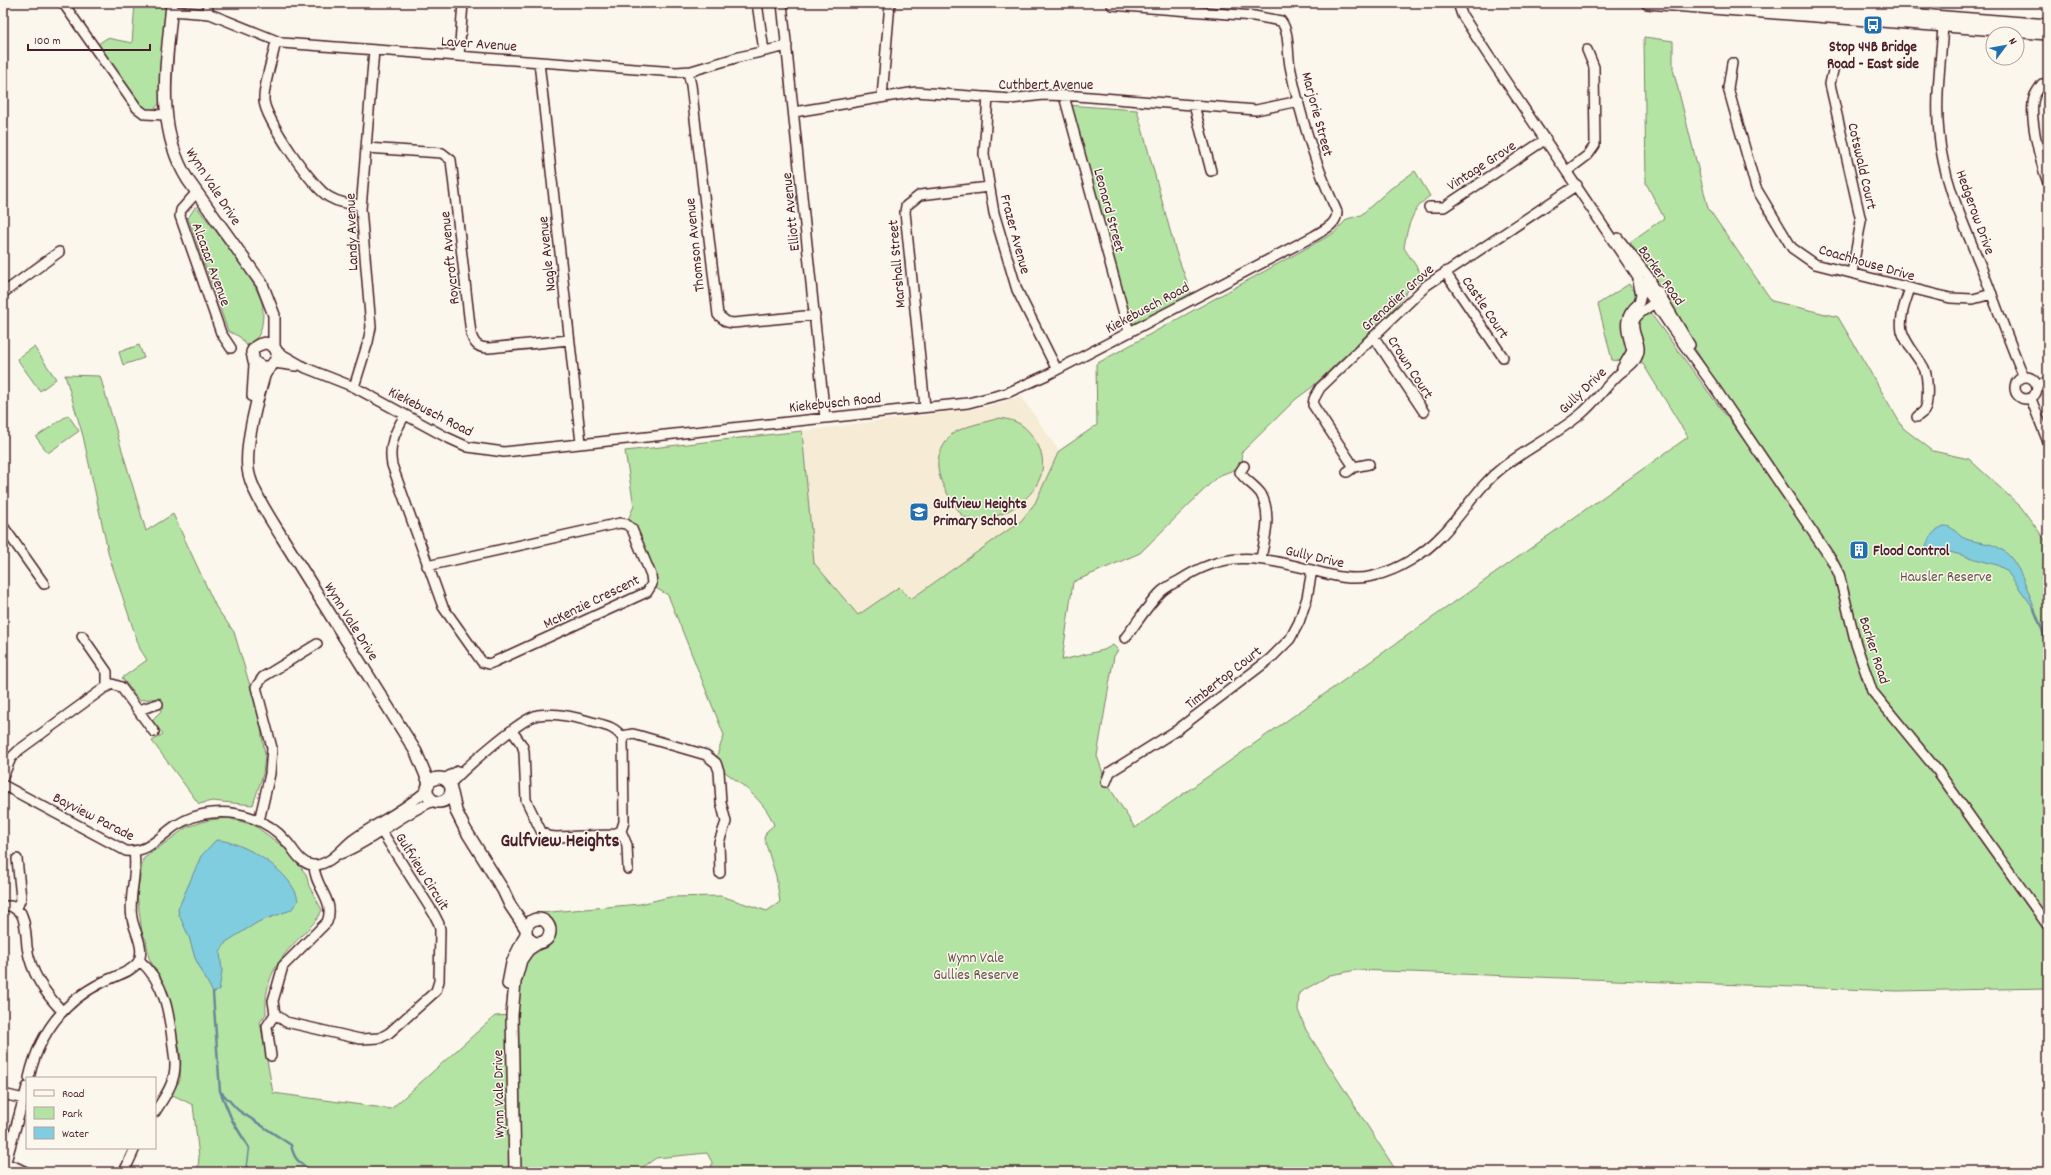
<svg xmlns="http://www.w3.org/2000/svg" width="2051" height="1175" viewBox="0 0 2051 1175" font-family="Dekko,sans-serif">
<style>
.built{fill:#f6ebd5}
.green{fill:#b4e4a4;stroke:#7f8268}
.water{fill:#81cde0;stroke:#6b8798}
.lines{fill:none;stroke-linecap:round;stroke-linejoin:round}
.stream{stroke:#6b8798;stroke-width:2.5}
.minor-casing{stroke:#4a1f2b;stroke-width:12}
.major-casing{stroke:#4a1f2b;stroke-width:14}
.minor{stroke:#fbf7ec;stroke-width:9}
.major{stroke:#fbf7ec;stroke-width:11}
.labels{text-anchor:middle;stroke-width:3;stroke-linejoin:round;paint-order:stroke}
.street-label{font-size:15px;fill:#4a1f2b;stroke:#fbf7ec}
.poi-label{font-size:15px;font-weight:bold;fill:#4a1f2b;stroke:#fbf7ec;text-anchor:start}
.park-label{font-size:15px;fill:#645049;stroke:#fbf7ec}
.district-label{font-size:19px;font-weight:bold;fill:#4a1f2b;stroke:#fbf7ec}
</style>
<rect width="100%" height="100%" fill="#fbf7ec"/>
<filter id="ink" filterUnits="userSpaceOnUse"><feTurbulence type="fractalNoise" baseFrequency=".025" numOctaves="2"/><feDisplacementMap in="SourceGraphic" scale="8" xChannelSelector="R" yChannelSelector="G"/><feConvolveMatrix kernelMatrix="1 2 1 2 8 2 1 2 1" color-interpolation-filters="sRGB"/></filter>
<g filter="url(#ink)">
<!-- built -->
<path class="built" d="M1021 396 1059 451 1035 503 1021 521 911 599 899 587 858 615 814 563 802 431 985 407Z"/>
<!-- green -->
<path class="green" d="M135 3H167L160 102C155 110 152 111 143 109L98 44 107 38 132 43Z
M1644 37 1673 41V69L1708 208 1772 301 1838 317 1903 428 1933 451 1969 459 2021 507 2048 544V988L1897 991 1357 970 1330 975 1299 993 1298 1010 1306 1030 1397 1172H711L712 1162 707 1153 656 1158 636 1172H191L198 1167 199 1157 193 1105 171 1094 180 1080 181 1058 170 998 149 958 146 940 142 933 137 894 143 859 187 827 209 820 228 818 254 825 285 848 306 874 309 886 322 910C317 921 310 927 301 936 277 961 264 978 266 1014L260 1022 273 1093 391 1109 495 1016 512 1015 519 967 540 944 548 939 551 930 549 925 541 919 540 913 640 904 670 897 721 896 767 911 780 902 776 876 764 838 767 831 774 825C765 800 739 782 718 767L715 761 724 735 668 595 652 586 626 524 634 506 625 451 802 431 814 563 858 615 899 587 911 599 1021 521 1035 503 1059 451 1097 425 1096 364 1334 233 1347 219 1361 215 1390 189 1415 171 1430 196C1412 208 1407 228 1404 248L1424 278 1410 288 1395 307 1333 367 1311 388 1296 399 1241 453 1244 466 1218 476 1140 553 1073 582 1062 660 1104 650 1113 645 1118 650 1114 656 1097 756 1106 782 1135 828 1688 437 1643 364 1612 360 1598 304 1629 284 1813 534 1660 294 1630 242 1664 218 1646 183Z
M1066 105 1137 110 1176 252 1193 298 1129 332Z
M196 206C215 231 253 274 262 303 264 311 263 329 258 336 255 340 250 343 247 346L240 337 228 331 188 218Z
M139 345 144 358 123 365 119 352Z
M34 347 56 379 40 391 17 359Z
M65 375 100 376 146 531 173 514 216 607 234 632 259 716 265 755 263 774 253 805 212 801 199 804 152 741 163 734 152 720 161 711V698L139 700 122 678 147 660 140 649 109 556 83 436Z
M68 415 79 431 48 453 36 437Z
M1000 418C1018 421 1024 424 1035 440 1056 472 1030 503 999 515 994 517 987 521 981 521 976 521 969 518 963 517 949 496 927 470 944 445 946 442 948 438 951 435 962 426 987 422 1000 418Z"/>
<!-- water -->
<path class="water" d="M1944 526C1953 525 1957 536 1966 539 1977 543 1989 542 1999 548 2018 557 2028 591 2035 610L2006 570 1997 565 1950 552 1937 555 1928 550 1926 546C1929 537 1935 529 1944 526Z
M216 840C242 840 295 873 298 901L291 910 258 922 226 942 220 952 222 971 219 990 213 993 195 958 189 937 179 915 178 909 201 856Z"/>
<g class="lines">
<!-- stream -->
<path class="stream" d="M2034 609 2045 637 2048 662
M213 993 220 1091 232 1120 249 1148 246 1172
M222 1093 238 1110 291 1145C295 1163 300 1161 312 1172"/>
<defs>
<path id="minor" d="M63 3 137 108 145 114 165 115
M757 3 764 51
M782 3 825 418
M1458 3 1462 15 1488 55 1669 324 1715 388 1831 559 1839 574 1856 644 1872 691 1937 770 2048 926
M171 11 210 14 282 43 676 72 691 71 739 57 787 46
M207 14 208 3
M1943 25C1941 61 1935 98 1939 134 1943 180 1963 222 1980 264 1995 301 2008 340 2024 377
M276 41C273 58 263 85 264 101 266 120 312 187 329 197 339 203 349 204 361 205
M459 56 463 3
M539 62 581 443
M1732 63 1728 88 1756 188 1792 248 1815 264 1950 298 1973 299 1992 294
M1834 66 1830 84 1861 221 1852 273
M688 72 691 85 718 315 727 322 733 323 815 315
M2042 84C2039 88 2037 91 2035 95 2027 113 2041 164 2048 183
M1064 96 1129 332
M882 97 890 3
M988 97 984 154 994 213 1017 290 1057 370
M1194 105 1211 171
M794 112 916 92 1011 99 1043 95 1077 96 1256 110 1299 101
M366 148 442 153 451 160 471 334C474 344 478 348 489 348L569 340
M1567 171 1588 155 1595 145 1594 67 1587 50
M197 192 181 210 180 216 221 333 231 348
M1429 207H1444L1546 139
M1618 238 1651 280
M1445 272 1503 357
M1910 288C1906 301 1899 317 1902 331 1906 345 1917 355 1924 368 1928 376 1929 404 1924 411 1922 413 1919 415 1917 417
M1658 291 1690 345
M3 293 59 252
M1374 337 1424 412
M276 351 306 368 354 387 446 437 468 447 504 452 968 403 1007 393 1049 374 1314 236C1323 230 1337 225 1337 212 1316 166 1300 116 1290 66 1287 51 1290 33 1281 21L1254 16 1112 5
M274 363 296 366
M1622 368 1632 351C1627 330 1620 319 1639 303L1641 295 1638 281
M2015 388a11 11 0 1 1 22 0a11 11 0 1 1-22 0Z
M2037 385 2048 382
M354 387 368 342 371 327 361 209 374 50
M2031 399 2048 442
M925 407 905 212 906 206 920 195 989 187
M405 415C395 432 388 445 392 465L443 607 482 662 489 664 494 662 647 592 652 584 651 575 632 529 626 524 620 523 427 566
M1244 466 1240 472C1243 479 1256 486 1261 494 1272 514 1265 538 1261 558
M1354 467 1313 405 1314 399 1320 388 1427 285 1577 185
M1347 472 1354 467 1369 464
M3 526 44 584
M82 636 107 672V687
M1125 638C1137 623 1148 604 1162 591 1167 587 1174 583 1180 580 1224 551 1256 556 1304 568 1327 574 1349 582 1373 576 1399 570 1424 554 1442 535 1464 513 1478 486 1503 467 1528 448 1557 434 1581 414 1594 403 1604 389 1615 378 1621 371 1631 367 1636 359 1645 345 1631 335 1634 322 1636 311 1653 308 1658 298L1648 277
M138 710 158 704
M622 736 633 734 637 735 706 755 716 763 719 771 721 802 726 822 719 842 720 873
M3 777 11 758 19 750 103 689 112 684 121 687 154 732
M444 779 458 771
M1106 782 1110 772 1177 730 1270 659 1290 639 1299 622 1307 598 1312 570
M450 784C464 769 521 718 538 715 556 712 576 717 592 722 604 725 617 727 623 739L624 822 621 831 611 835 556 837 547 836 541 831 526 800 524 751 522 745 512 731
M3 785 126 851C148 853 159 837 175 826 186 819 199 814 212 813 239 810 268 820 286 841 294 849 299 863 312 865 317 866 322 864 326 862 337 857 344 846 354 839 378 822 405 810 427 790
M259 821 270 774 272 748 256 687 263 677 317 644
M621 831 627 845 628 869
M340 854C374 841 400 814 434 801
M17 859 21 898 17 908
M314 865C314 887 336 900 327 922L283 966 273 1001 275 1014 286 1022 360 1039 380 1038 389 1033 436 991 439 981 440 930 439 924 434 914 377 824
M3 906H11L21 913C26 923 26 936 27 947 31 973 44 992 62 1011
M139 960C170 986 170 1026 175 1062 176 1082 165 1096 155 1112
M271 1056 267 1026 275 1014
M29 1078C39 1033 63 1001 105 981 115 976 132 972 138 962 146 949 134 931 132 918 128 895 138 874 134 852
M3 1094 24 1099
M7 1163 26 1172
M3 1172 27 1087
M124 1172 135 1148"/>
<path id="major" d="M172 3C167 63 154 126 188 180L262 284 274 315V347
M1647 3 2048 34
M1766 3 2048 25
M269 367H262L254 362 252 352C256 343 270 339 276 350 281 361 267 367 264 376 257 399 245 445 248 469 250 489 272 521 283 539L416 752 429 783
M253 396 255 364
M427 790a12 12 0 1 1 24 0a12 12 0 1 1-24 0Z
M452 793 456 811 465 829 503 890 510 905 526 929
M526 931a12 12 0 1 1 24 0a12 12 0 1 1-24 0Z
M508 984 512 963 526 934
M515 1172 512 1015 515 982 521 960 528 950 537 944"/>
</defs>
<!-- minor casing -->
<use href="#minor" class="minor-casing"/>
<!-- major casing -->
<use href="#major" class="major-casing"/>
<!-- minor -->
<use href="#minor" class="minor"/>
<!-- major -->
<use href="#major" class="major"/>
</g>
</g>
<!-- icons -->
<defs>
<symbol id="bus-square" viewBox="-11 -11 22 22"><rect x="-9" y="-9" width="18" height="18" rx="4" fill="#1f6fb2" stroke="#fbf7ec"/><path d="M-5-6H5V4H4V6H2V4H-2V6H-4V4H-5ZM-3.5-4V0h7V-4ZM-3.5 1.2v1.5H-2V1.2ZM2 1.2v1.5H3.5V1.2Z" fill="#fff"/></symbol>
<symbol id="school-square" viewBox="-11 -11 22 22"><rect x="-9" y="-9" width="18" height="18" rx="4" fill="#1f6fb2" stroke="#fbf7ec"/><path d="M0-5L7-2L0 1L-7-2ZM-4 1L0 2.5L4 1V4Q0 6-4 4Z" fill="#fff"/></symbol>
<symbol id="building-square" viewBox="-11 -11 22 22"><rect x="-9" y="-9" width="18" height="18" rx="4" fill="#1f6fb2" stroke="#fbf7ec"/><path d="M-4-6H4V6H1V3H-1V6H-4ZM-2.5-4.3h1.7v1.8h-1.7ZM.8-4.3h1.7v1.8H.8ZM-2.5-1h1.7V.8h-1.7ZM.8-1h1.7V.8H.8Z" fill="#fff"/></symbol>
</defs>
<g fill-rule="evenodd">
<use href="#bus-square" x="1862" y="14" width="22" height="22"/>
<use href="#school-square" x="908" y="501" width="22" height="22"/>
<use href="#building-square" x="1848" y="539" width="22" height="22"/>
</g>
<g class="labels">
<!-- street labels -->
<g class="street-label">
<text transform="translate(479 43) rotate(4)" y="5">Laver Avenue</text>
<text x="1046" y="89">Cuthbert Avenue</text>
<text transform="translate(1318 114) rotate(75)" y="5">Marjorie Street</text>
<text transform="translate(1481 165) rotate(-33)" y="5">Vintage Grove</text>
<text transform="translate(1863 166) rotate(77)" y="5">Cotswald Court</text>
<text transform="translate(214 186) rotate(57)" y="5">Wynn Vale Drive</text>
<text transform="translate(1110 210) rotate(75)" y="5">Leonard Street</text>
<text transform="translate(790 212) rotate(-96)" y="5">Elliott Avenue</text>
<text transform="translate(1976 212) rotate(70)" y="5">Hedgerow Drive</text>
<text transform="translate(351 232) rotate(-92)" y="5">Landy Avenue</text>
<text transform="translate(1016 234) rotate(75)" y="5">Frazer Avenue</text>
<text transform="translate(694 245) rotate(-96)" y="5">Thomson Avenue</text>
<text transform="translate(546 254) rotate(-96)" y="5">Nagle Avenue</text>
<text transform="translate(449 258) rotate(-96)" y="5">Roycroft Avenue</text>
<text transform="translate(1867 262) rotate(16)" y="5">Coachhouse Drive</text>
<text transform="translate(212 264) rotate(70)" y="5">Alcazar Avenue</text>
<text transform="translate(896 264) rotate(-95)" y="5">Marshall Street</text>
<text transform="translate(1662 275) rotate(55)" y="5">Barker Road</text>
<text transform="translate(1397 297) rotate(-42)" y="5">Grenadier Grove</text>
<text transform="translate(1147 307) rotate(-28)" y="5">Kiekebusch Road</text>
<text transform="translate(1486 307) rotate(56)" y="5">Castle Court</text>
<text transform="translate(1411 367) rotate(57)" y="5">Crown Court</text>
<text transform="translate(1582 390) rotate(-44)" y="5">Gully Drive</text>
<text transform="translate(835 402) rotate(-6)" y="5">Kiekebusch Road</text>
<text transform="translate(431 411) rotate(27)" y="5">Kiekebusch Road</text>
<text transform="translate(1315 556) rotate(13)" y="5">Gully Drive</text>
<text transform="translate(591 601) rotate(-26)" y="5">McKenzie Crescent</text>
<text transform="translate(352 621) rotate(58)" y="5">Wynn Vale Drive</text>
<text transform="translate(1875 650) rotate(72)" y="5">Barker Road</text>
<text transform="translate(1223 677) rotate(-38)" y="5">Timbertop Court</text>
<text transform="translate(94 816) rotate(27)" y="5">Bayview Parade</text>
<text transform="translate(423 871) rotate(58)" y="5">Gulfview Circuit</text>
<text transform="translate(498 1094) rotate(-91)" y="5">Wynn Vale Drive</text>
</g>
<!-- poi labels -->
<g class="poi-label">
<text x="1873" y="51" text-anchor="middle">Stop 44B Bridge<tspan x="1873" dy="17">Road - East side</tspan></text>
<text x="933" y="508">Gulfview Heights<tspan x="933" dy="17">Primary School</tspan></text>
<text x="1873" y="555">Flood Control</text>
</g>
<!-- park labels -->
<g class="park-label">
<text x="1946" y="581">Hausler Reserve</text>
<text x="976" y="962">Wynn Vale<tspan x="976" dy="17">Gullies Reserve</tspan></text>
</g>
<!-- district labels -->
<g class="district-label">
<text x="560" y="846">Gulfview Heights</text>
</g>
</g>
<!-- margin -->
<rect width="2051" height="1175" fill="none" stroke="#fbf7ec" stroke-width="16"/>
<rect x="8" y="8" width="2035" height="1159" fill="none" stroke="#4a1f2b" stroke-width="1.5" filter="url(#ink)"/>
<!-- legend -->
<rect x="26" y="1077" width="130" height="72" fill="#fbf7ec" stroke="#b4a19f"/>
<rect x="34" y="1090" width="20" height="6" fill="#fbf7ec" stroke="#b4a19f"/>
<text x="62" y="1097" font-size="12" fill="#4a1f2b">Road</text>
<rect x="34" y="1107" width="20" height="12" fill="#b4e4a4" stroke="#b4a19f"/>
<text x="62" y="1117" font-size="12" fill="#4a1f2b">Park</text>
<rect x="34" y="1127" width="20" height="12" fill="#81cde0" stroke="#b4a19f"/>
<text x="62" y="1137" font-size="12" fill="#4a1f2b">Water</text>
<!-- north arrow -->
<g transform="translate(2005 46) rotate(58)"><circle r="19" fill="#fbf7ec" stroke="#b4a19f"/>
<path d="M0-3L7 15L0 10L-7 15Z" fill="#1f6fb2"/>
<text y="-6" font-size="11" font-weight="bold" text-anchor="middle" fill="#4a1f2b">N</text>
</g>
<!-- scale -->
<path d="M28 44v6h122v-6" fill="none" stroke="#4a1f2b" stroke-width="2"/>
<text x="34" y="44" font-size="12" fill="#4a1f2b" stroke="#fbf7ec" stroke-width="3" paint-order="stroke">100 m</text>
</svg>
